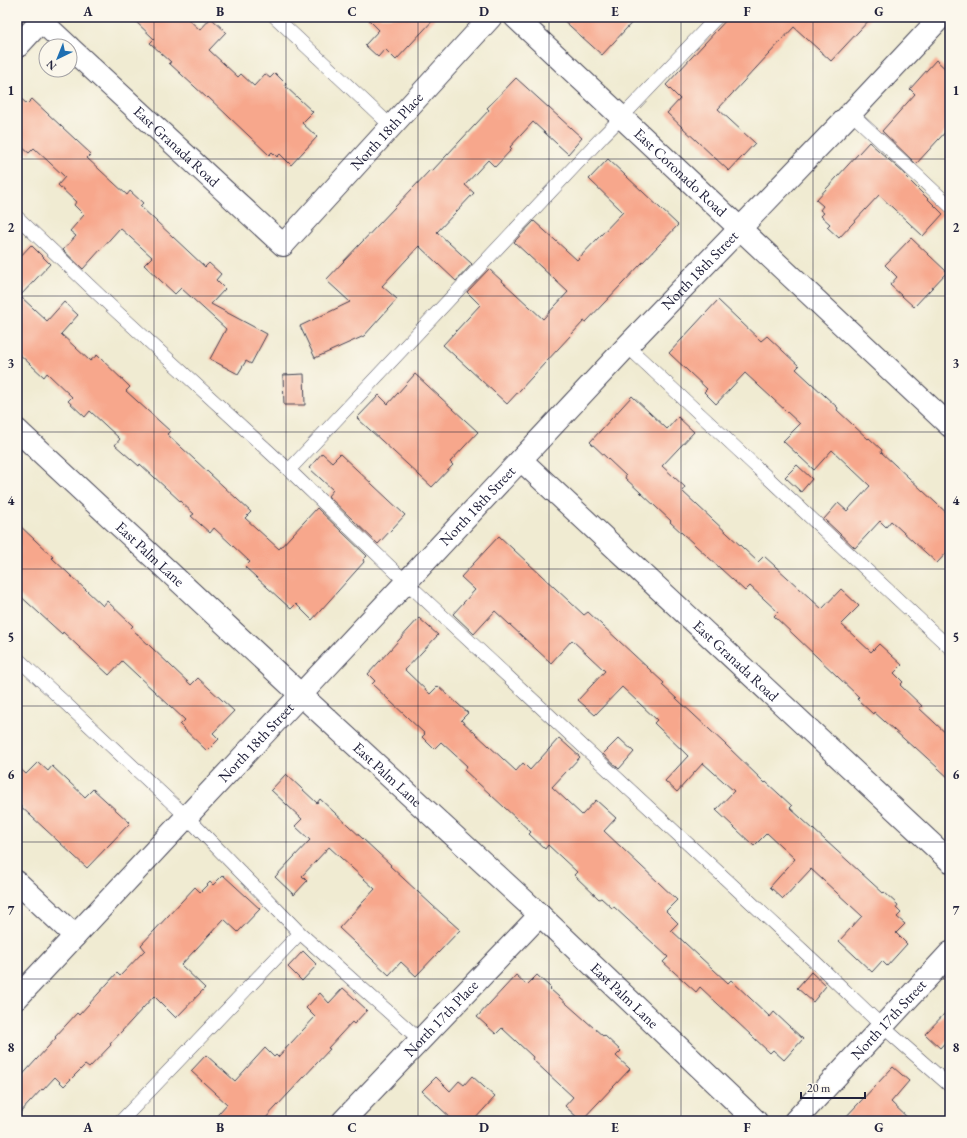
<svg xmlns="http://www.w3.org/2000/svg" width="967" height="1138" viewBox="0 0 967 1138" font-family="'EB Garamond',serif">
<style>
.building{fill:#f7a78c}
.lines{fill:none;stroke-linecap:round;stroke-linejoin:round}
.lane-casing{stroke:#414052;stroke-width:14}
.street-casing{stroke:#414052;stroke-width:24}
.lane{stroke:#fff;stroke-width:13}
.street{stroke:#fff;stroke-width:22}
.grid{fill:none;stroke:#22223b;stroke-width:1;stroke-opacity:0.55}
.labels{text-anchor:middle;stroke-width:4;stroke-linejoin:round;paint-order:stroke}
.street-label{font-size:15px;fill:#22223b;stroke:#fbf7ec}
.neatline{fill:none;stroke:#22223b;stroke-width:1.5}
.grid-label{font-size:13px;text-anchor:middle;font-weight:bold;fill:#22223b}
</style>
<rect width="100%" height="100%" fill="#fbf7ec"/>
<filter id="ink" filterUnits="userSpaceOnUse"><feTurbulence type="fractalNoise" baseFrequency=".025" numOctaves="2"/><feDisplacementMap in="SourceGraphic" scale="8" xChannelSelector="R" yChannelSelector="G"/><feConvolveMatrix kernelMatrix="1 2 1 2 8 2 1 2 1" color-interpolation-filters="sRGB"/></filter>
<filter id="wash" filterUnits="userSpaceOnUse"><feTurbulence type="fractalNoise" baseFrequency=".012" numOctaves="4" result="noise"/><feDisplacementMap in="SourceGraphic" scale="16" xChannelSelector="R" yChannelSelector="G"/><feGaussianBlur stdDeviation="0.9" result="paint"/><feColorMatrix in="noise" values="0 0 0 0 0 0 0 0 0 0 0 0 0 0 0 0 0 1.4 0 .05"/><feComposite in="paint" operator="in"/></filter>
<g filter="url(#wash)">
<rect width="100%" height="100%" fill="#f0ebd2"/>
<g id="blocks">
<!-- building -->
<path class="building" d="M131 17H186L200 30 211 18 226 32 209 50 238 77 241 74 254 86 265 74 270 78 275 73 286 84 285 86 313 112 302 123 317 137 291 165 280 154 277 157 272 152 269 155 208 97 207 98 169 63 171 62 150 43 154 39Z
M366 17H436L396 60 385 49 378 57 365 45 379 30Z
M560 17H637L602 55Z
M729 17H872L831 61 794 27 718 109 755 143 729 171 667 113 680 99 666 85Z
M936 60 950 73V127L916 164 882 131 915 94 910 89Z
M516 78 582 138 568 154 533 122 510 147 512 149 495 167 488 160 465 185 474 193 437 232 472 264 456 281 419 246 382 286 397 299 364 336 315 358 300 326 350 302 326 280 430 170 432 171 489 110 487 108Z
M17 95 27 104 32 99 91 154 87 158 127 195 130 191 143 203 140 206 205 267 209 263 221 274 216 280 225 289 211 304 267 334 251 364 246 361 238 374 210 359 226 329 181 288 175 294 144 265 152 257 120 228 83 269 63 250 76 236 70 231 84 215 74 205 76 202 58 185 65 177 34 148 29 153 17 143Z
M869 142 906 175 905 176 943 214 923 236 879 195 839 238 827 227 830 224 821 216 824 213 820 210 823 206 816 200Z
M608 159 678 225 586 322 584 321 507 404 443 345 480 305 467 292 489 269 543 319 568 292 514 242 534 221 577 260 623 212 589 179Z
M911 238 947 272 914 307 890 285 897 277 885 265Z
M31 245 50 264 20 296 47 321 64 302 78 315 61 334 90 361 97 355 130 387 126 391 170 431 167 434 251 512 245 518 279 549 317 508 367 556 363 560 364 562 312 620 296 604 291 609 245 567 250 562 214 528 210 533 191 516 194 514 140 464 139 466 115 445 120 439 90 411 85 417 68 401 72 397 47 373 44 377 17 352V260Z
M718 300 761 341 767 336 799 366 796 369 838 408 837 410 868 439 869 438 882 450 881 452 950 516V549L937 563 891 521 886 527 880 521 855 548 824 519 838 503 847 511 870 486 832 450 814 470 783 441 800 424 745 373 716 404 704 392 707 389 669 353Z
M304 374 305 405H284L283 375Z
M415 374 478 432 450 462 453 465 432 487 357 418 379 395 388 404Z
M632 396 667 429 678 417 694 432 662 466 685 487 682 491 758 562 764 556 822 609 841 589 859 606 841 624 871 652 879 644 902 665 894 673 903 682 900 685 922 706 919 708 950 737V779L915 747 914 748 874 712 873 714 857 699 859 697 774 616 778 612 750 586 745 591 670 522 671 521 625 478 626 476 590 442Z
M322 453 332 462 340 454 405 515 378 544 328 496 333 490 309 468Z
M797 465 812 479 801 492 785 477Z
M17 523 53 557 52 558 103 606 107 601 133 626 131 628 191 685 198 678 234 711 213 733 219 739 207 751 180 725 185 720 122 661 109 675 63 632 62 634 17 593Z
M499 536 584 615 588 612 664 683 662 685 725 744 765 783 766 782 792 806 790 808 883 893 884 892 898 905 896 908 901 913 897 917 905 924 896 933 907 944 887 966 882 961 872 972 839 941 862 916 811 869 783 899 770 887 795 859 767 833 754 846 716 810 734 791 703 763 677 792 665 781 688 756 654 723 657 720 622 687 595 715 578 700 605 671 572 640 551 663 495 611 474 634 453 614 475 590 461 577Z
M419 618 438 635 405 670 430 694 438 686 468 713 461 720 516 771 523 763 530 770 559 738 580 757 552 787 582 815 596 800 616 818 604 831 677 900 666 911 678 923 671 930 728 983 731 980 770 1017 774 1012 803 1039 784 1060 773 1050 770 1053 700 987 696 992 663 962 668 957 614 907 612 908 601 898 599 899 574 875 577 872 548 845 545 849 529 834 531 832 464 770 467 766 441 742 434 749 422 737 425 734 372 684 375 681 368 674Z
M619 738 634 752 619 769 603 754Z
M38 762 48 771 52 766 85 797 93 789 130 823 87 868 17 803V766L26 774Z
M286 774 317 803 320 799 391 865 390 866 432 905 460 930 416 976 401 962 389 975 339 928 375 889 329 847 302 876 307 881 294 895 275 877 310 840 295 826 302 819 271 790Z
M223 875 260 909 238 932 224 919 181 965 205 988 176 1018 154 996 110 1044 111 1045 89 1068 85 1065 64 1086 55 1077 43 1090 42 1089 17 1116V1081L56 1038 55 1037 77 1013 79 1015 117 973 120 976 145 950 141 945 195 887 200 892 210 882 213 885Z
M303 951 317 965 302 981 288 967Z
M811 972 826 986 813 1002 797 988Z
M516 975 527 985 537 975 551 988 550 989 603 1036 604 1035 621 1051 616 1056 630 1069 581 1121 565 1106 573 1097 532 1059 533 1057 502 1028 496 1034 477 1017Z
M343 988 367 1010 354 1024 352 1022 328 1048 330 1049 263 1121H212L227 1104 191 1071 206 1055 235 1081 265 1048 274 1057 276 1055 278 1057 315 1017 306 1008 320 993 329 1003Z
M950 1008V1037L940 1048 925 1034Z
M893 1067 909 1081 891 1102 911 1121H842Z
M472 1076 495 1097 473 1121H454L422 1091 436 1077 450 1091 459 1081 464 1085Z"/>
</g>
</g>
<g filter="url(#ink)">
<use href="#blocks" fill-opacity="0" stroke="#414052" stroke-width="1"/>
<g class="lines">
<defs>
<path id="lane" d="M275 17 391 126
M851 113 950 206
M17 217 116 311 289 470 406 582 813 960 882 1026 950 1086
M627 346 950 648
M289 470 603 136 622 117 717 17
M17 658 187 817 300 933 420 1040
M121 1121 300 933"/>
<g id="street">
<path d="M37 17 68 46"/>
<path id="s1" d="M515 17 950 426"/>
<path d="M17 47 41 21"/>
<path id="s2" d="M70 48 283 245 491 17"/>
<path id="s3" d="M17 430 301 695 540 915 756 1121"/>
<path id="s4" d="M521 460 950 861"/>
<path d="M17 882 75 936"/>
<path id="s5" d="M17 998 627 346 851 113 941 17"/>
<path id="s6" d="M343 1121 540 915"/>
<path id="s7" d="M795 1121 950 953"/>
</g>
</defs>
<!-- lane casing -->
<use href="#lane" class="lane-casing"/>
<!-- street casing -->
<use href="#street" class="street-casing"/>
<!-- lane -->
<use href="#lane" class="lane"/>
<!-- street -->
<use href="#street" class="street"/>
</g>
</g>
<!-- grid -->
<path class="grid" d="M154 17V1121M286 17V1121M418 17V1121M549 17V1121M681 17V1121M813 17V1121M17 159H950M17 296H950M17 432H950M17 569H950M17 706H950M17 842H950M17 979H950"/>
<g class="labels">
<!-- street labels -->
<g class="street-label">
<text dy="5" stroke="none"><textPath href="#s2" startOffset="444">North 18th Place</textPath></text>
<text dy="5" stroke="none"><textPath href="#s2" startOffset="145">East Granada Road</textPath></text>
<text dy="5" stroke="none"><textPath href="#s1" startOffset="227">East Coronado Road</textPath></text>
<text dy="5" stroke="none"><textPath href="#s5" startOffset="998">North 18th Street</textPath></text>
<text dy="5" stroke="none"><textPath href="#s5" startOffset="674">North 18th Street</textPath></text>
<text dy="5" stroke="none"><textPath href="#s3" startOffset="182">East Palm Lane</textPath></text>
<text dy="5" stroke="none"><textPath href="#s4" startOffset="294">East Granada Road</textPath></text>
<text dy="5" stroke="none"><textPath href="#s5" startOffset="350">North 18th Street</textPath></text>
<text dy="5" stroke="none"><textPath href="#s3" startOffset="506">East Palm Lane</textPath></text>
<text dy="5" stroke="none"><textPath href="#s3" startOffset="830">East Palm Lane</textPath></text>
<text dy="5" stroke="none"><textPath href="#s6" startOffset="142">North 17th Place</textPath></text>
<text dy="5" stroke="none"><textPath href="#s7" startOffset="138">North 17th Street</textPath></text>
</g>
</g>
<!-- margin -->
<rect width="967" height="1138" fill="none" stroke="#fbf7ec" stroke-width="44"/>
<!-- north arrow -->
<g transform="translate(58 58) rotate(223)"><circle r="19" fill="#fbf7ec" stroke="#a4a2a5"/>
<path d="M0-3L7 15L0 10L-7 15Z" fill="#1f6fb2"/>
<text y="-6" font-size="11" font-weight="bold" text-anchor="middle" fill="#22223b">N</text>
</g>
<!-- scale -->
<path d="M801 1092v6h64v-6" fill="none" stroke="#22223b" stroke-width="2"/>
<text x="807" y="1092" font-size="12" fill="#22223b" stroke="#fbf7ec" stroke-width="3" paint-order="stroke">20 m</text>
<rect x="22" y="22" width="923" height="1094" class="neatline"/>
<g class="grid-label">
<text x="88" y="16">A</text>
<text x="220" y="16">B</text>
<text x="352" y="16">C</text>
<text x="484" y="16">D</text>
<text x="615" y="16">E</text>
<text x="747" y="16">F</text>
<text x="879" y="16">G</text>
<text x="11" y="95">1</text>
<text x="956" y="95">1</text>
<text x="11" y="232">2</text>
<text x="956" y="232">2</text>
<text x="11" y="368">3</text>
<text x="956" y="368">3</text>
<text x="11" y="505">4</text>
<text x="956" y="505">4</text>
<text x="11" y="642">5</text>
<text x="956" y="642">5</text>
<text x="11" y="779">6</text>
<text x="956" y="779">6</text>
<text x="11" y="915">7</text>
<text x="956" y="915">7</text>
<text x="11" y="1052">8</text>
<text x="956" y="1052">8</text>
<text x="88" y="1132">A</text>
<text x="220" y="1132">B</text>
<text x="352" y="1132">C</text>
<text x="484" y="1132">D</text>
<text x="615" y="1132">E</text>
<text x="747" y="1132">F</text>
<text x="879" y="1132">G</text>
</g>
</svg>
